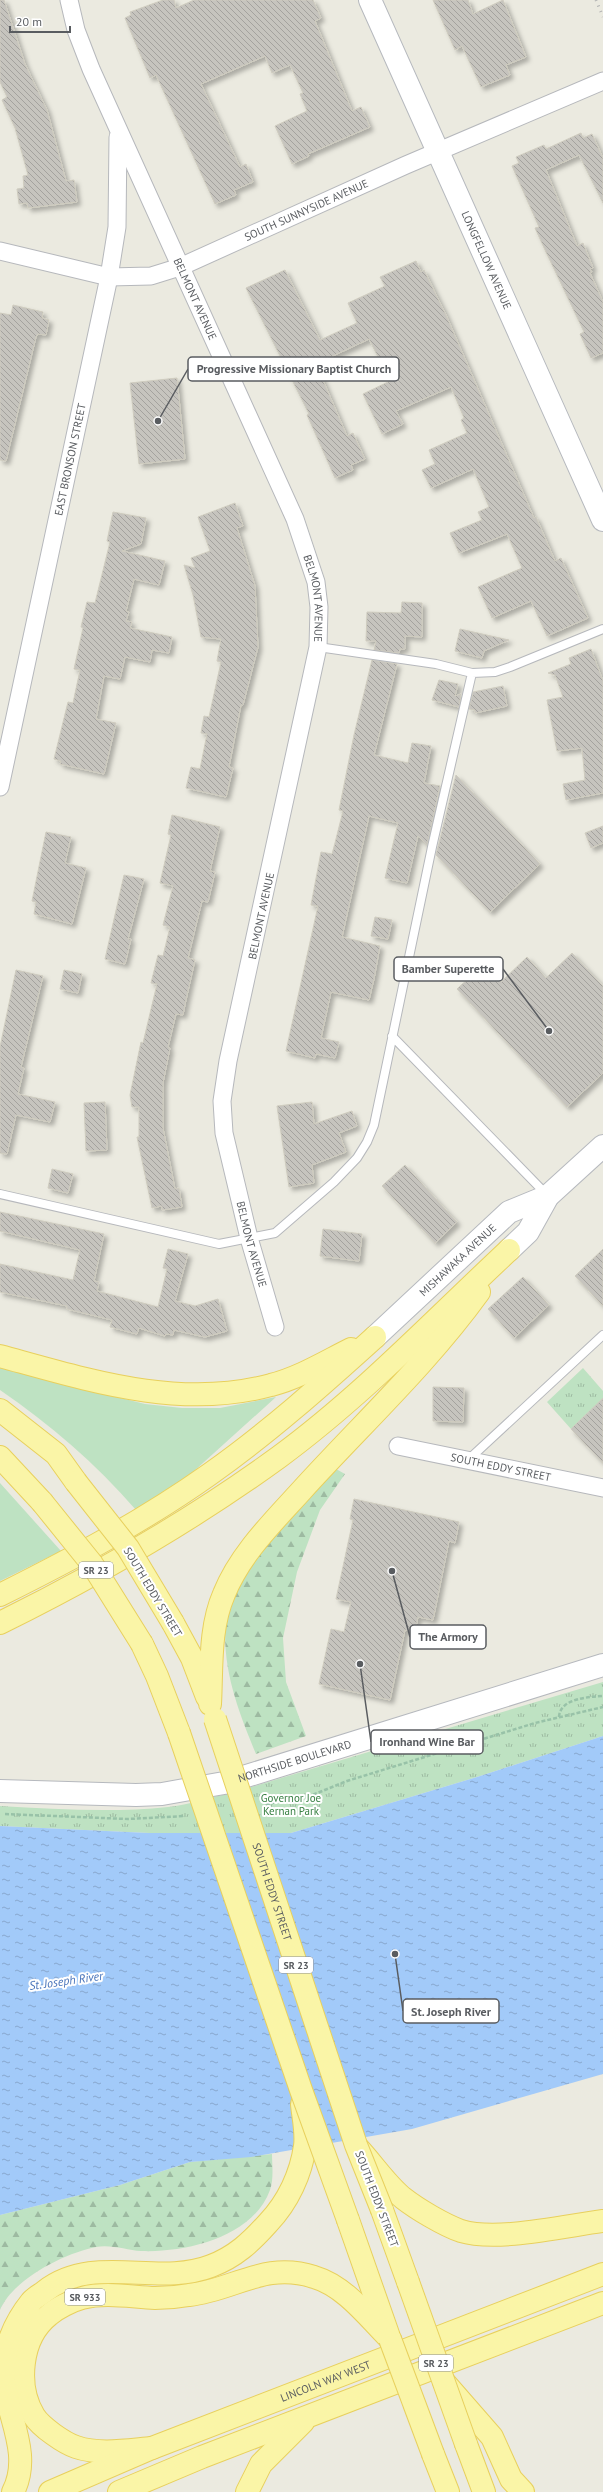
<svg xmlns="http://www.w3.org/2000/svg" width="603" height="2492" viewBox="0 0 603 2492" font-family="'PT Sans',sans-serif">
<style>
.green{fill:#bee2c2}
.forest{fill:url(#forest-firs)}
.park{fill:url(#park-tufts)}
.water{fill:url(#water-ripples)}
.building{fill:url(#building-back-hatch);stroke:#cfccbf;filter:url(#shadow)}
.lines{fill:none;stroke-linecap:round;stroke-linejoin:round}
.lane-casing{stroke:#b6b8bc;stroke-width:10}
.street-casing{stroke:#b6b8bc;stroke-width:19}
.secondary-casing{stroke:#b6b9be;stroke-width:24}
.primary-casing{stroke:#e8d05d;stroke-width:24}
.path{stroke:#98c2a8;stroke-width:2.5;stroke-dasharray:4 2;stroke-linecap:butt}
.lane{stroke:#fff;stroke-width:8}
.street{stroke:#fff;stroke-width:17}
.secondary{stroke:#fff;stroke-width:22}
.primary{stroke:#faf5a7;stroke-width:22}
.rail{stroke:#b1b2b2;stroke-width:3;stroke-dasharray:1 5;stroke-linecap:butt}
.primary-bridge-casing{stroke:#e8d05d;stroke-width:24;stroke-linecap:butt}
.primary-bridge{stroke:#faf5a7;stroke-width:22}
.labels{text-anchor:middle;stroke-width:4;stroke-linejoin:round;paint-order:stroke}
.shield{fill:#fff;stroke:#8b8d90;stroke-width:1}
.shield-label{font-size:10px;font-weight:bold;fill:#595c60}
.street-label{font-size:11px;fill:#595c60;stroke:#fff}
.park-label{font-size:11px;fill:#398044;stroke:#fff}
.water-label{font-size:12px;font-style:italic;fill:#4773ba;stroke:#fff}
.leader{fill:none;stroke:#595c60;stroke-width:1.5}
.callout-dot{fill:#595c60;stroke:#fff;stroke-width:1.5}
.callout{fill:#fff;stroke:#595c60;stroke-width:1.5}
.callout-label{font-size:12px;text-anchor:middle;font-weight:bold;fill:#595c60}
</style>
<defs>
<pattern id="forest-firs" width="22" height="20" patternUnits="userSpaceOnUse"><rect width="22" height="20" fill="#bee2c2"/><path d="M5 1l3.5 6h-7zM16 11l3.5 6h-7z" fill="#9dbaa1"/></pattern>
<pattern id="park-tufts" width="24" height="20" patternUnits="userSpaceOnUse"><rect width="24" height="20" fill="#bee2c2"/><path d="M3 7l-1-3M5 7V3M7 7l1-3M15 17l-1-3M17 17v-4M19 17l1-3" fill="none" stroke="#9dbaa1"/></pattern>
<pattern id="water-ripples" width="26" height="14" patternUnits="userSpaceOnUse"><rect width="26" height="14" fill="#a2caf9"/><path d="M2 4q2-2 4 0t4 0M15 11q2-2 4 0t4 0" fill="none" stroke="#87a7cd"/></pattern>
<pattern id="building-back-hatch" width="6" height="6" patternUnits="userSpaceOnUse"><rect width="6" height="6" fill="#c6c4be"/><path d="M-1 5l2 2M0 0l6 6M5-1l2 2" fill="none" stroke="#a4a29e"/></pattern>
<filter id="shadow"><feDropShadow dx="3.5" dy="3.5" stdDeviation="2" flood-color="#0004"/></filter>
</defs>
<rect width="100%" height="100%" fill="#ebeae0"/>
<!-- green -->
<path class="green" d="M0 1368 145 1404 182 1408H220L276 1397 193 1472 136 1510C95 1463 51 1425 0 1390Z
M0 1483 61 1551 0 1581Z"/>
<!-- forest -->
<path class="forest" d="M336 1469 345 1474 320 1510 297 1572 283 1638 286 1682 306 1736 256 1754C238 1710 221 1667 226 1619 230 1572 304 1503 336 1469Z
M272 2154C272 2165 274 2178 270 2190 253 2237 186 2253 141 2251 127 2250 110 2244 96 2247 65 2253 13 2279 0 2310V2215L120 2185 190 2162Z"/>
<!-- park -->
<path class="park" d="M583 1368 603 1391V1398L571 1429 547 1402Z
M603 1682V1736L477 1777 291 1833H149L0 1826V1806C56 1809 112 1813 168 1807 189 1805 211 1797 231 1793Z"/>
<!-- water -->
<path class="water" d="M603 1736V2074L412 2129 251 2157 190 2162 120 2185 0 2215V1826L149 1833H291L477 1777Z"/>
<!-- building -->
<path class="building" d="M0 0H4L25 64 47 110 66 181 74 180 77 202 28 208 27 203 19 204 17 189 24 188 23 176 28 175 15 128 2 100 7 97 0 82Z
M163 0H174L176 8 194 0H313L321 18 315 21 352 111 361 107 370 127 308 154 309 156 292 164 275 126 307 111 300 94 303 93 290 65 272 73 265 56 201 84 240 167 246 164 253 182 234 190 236 195 215 204 156 75 150 78 125 18 131 15 130 12Z
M433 0H468L473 14 503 0 526 57 506 65 510 75 481 87 462 46 455 50Z
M581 133 583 138 592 134 603 158V203L579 155 546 170 577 246 583 243 593 268 590 269 592 272 590 273 603 302V353L591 358 580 334 584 332 545 250 535 228 539 227 512 166 519 163 516 157 544 145 546 149Z
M416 261 421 272 424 270 446 315 534 518 536 517 555 561 561 558 588 618 547 636 531 601 492 618 478 587 522 568 507 534 459 553 450 533 482 520 478 512 489 507 473 469 431 488 422 470 435 464 429 450 467 433 461 420 464 418 451 387 396 411 403 424 382 434 363 394 390 381 369 339 316 364 347 436 353 433 365 459 351 465 353 470 335 478 307 415 309 414 246 288 285 270 320 340 357 323 348 303 385 286 380 277Z
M13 305 43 312 42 318 49 320 46 335 38 334 36 337 6 461 0 460V313L11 315Z
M177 378 185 459 139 464 130 383Z
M235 503 243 526 237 528 255 586 258 647 243 705H241L229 767 233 768 226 797 186 788 191 767 200 769 207 734 201 733 204 716 209 717 221 662 217 661 221 639 201 637 193 595 184 565 195 568 191 558 210 551 198 517Z
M113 512 146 518 141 544 122 551 165 561 159 585 134 579 126 611 129 612 126 621 132 622 130 628 172 637 169 653 152 650 150 662 125 657 120 679 104 676 96 719 116 723 104 774 60 764 61 761 54 759 68 702 73 703 80 670 74 669 83 628 81 627 87 602 95 603 110 542 107 541Z
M402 602 422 603V637L405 636V649H400L399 653 374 650 376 641H366L367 612 401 613Z
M460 629 509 640 484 651 482 658 455 651Z
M591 649 603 681V793L566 800 563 784 585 780 582 748 557 751 547 700 563 697 555 675 548 673 571 664 569 658Z
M372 660 397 664 374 755 408 763 412 743 431 746 424 783 440 786 427 845 418 836 407 883 385 878 398 823 369 816 342 937 380 946 374 979 369 1000 331 992 321 1038 339 1042 335 1058 316 1054 315 1058 286 1051 318 906 311 905 321 852 332 854 335 843 343 811 339 810 354 735Z
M439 680 458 684 455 696 461 694 459 707 432 700Z
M503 686 507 706 475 713V710L469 709 473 692Z
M456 775 540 864 490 912 436 855Z
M172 815 220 827 210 871 215 872 208 902 202 901 188 958 195 960 186 1000 183 1015 176 1014 168 1047 170 1048 163 1083V1128L175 1189 179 1188 182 1207 162 1210V1206L152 1208 137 1137H139V1107H132L130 1095 141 1042 143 1043 157 984 151 983 158 955 163 956 170 927 163 925 173 886 160 883 171 835 168 834Z
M603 826V843L591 848 585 833Z
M46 832 71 837 65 863 86 868 72 924 34 914 36 902 32 901Z
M124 875 144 879 128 939H131L125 964 105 959Z
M375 917 392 920 388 939 371 936Z
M572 953 603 986V1073L567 1107 457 989 484 964 501 982 527 957 546 978Z
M16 970 43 976 21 1067 24 1068 18 1094 55 1102 50 1122 16 1115 7 1154 0 1153V1047Z
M64 970 82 974 78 993 60 989Z
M105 1102 107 1150 86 1151 84 1103Z
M312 1102 314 1124 352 1111 357 1126 339 1133 346 1152 312 1165 314 1183 289 1187 277 1106Z
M405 1165 457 1222 435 1243 382 1186Z
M52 1169 73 1174 68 1193 48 1188Z
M0 1212 104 1234 94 1281 99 1282 97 1291 158 1307 167 1269 163 1268 168 1249 188 1254 175 1301 195 1306 218 1299 227 1331 205 1337 174 1330 173 1335 166 1334 165 1336 139 1328 137 1334 110 1327 112 1320 67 1309V1306L0 1292V1264L73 1280 80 1250 0 1231Z
M323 1229 362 1234 359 1261 320 1256Z
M603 1249V1306L575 1276Z
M523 1277 549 1305 514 1338 488 1309Z
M433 1387 464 1388 463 1422 433 1421Z
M603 1398V1463L571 1429Z
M354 1499 459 1522 455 1543 449 1541 433 1620 418 1617 415 1632 405 1630 390 1700 319 1684 331 1629 344 1632 351 1602 336 1599 353 1520 350 1519Z"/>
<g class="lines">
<defs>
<path id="lane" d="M318 647 436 664 472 673 495 672 510 667 603 629
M392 1036 546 1194
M0 1194 219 1244 275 1233 334 1182 357 1158 367 1142 374 1125 432 847 472 673
M468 1460 603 1335"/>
<g id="street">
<path id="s1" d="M69 0 76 30 91 69 295 519 316 582 319 607 318 647 228 1061 222 1101 224 1133 249 1238 275 1327"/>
<path id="s2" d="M0 251 109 277 151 276 180 267 406 165 603 81"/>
<path id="s3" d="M0 787 109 277 117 227 118 137"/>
<path id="s4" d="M398 1446 603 1488"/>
</g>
<g id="secondary">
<path id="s5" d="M370 0 603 520"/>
<path d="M509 1250 528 1232 548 1196 603 1146"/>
<path id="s6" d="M375 1337 509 1212 548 1196"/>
<path id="s7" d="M0 1791 136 1795 162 1794 224 1783 603 1665"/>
</g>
<g id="primary">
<path d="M0 1356C88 1380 180 1410 271 1385 299 1378 325 1362 351 1349"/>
<path d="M0 1410 56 1454 76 1482"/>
<path d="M0 1457 42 1502"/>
<path d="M0 1595C72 1559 144 1521 210 1474 268 1433 322 1385 375 1337"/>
<path d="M0 1623C97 1575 191 1521 279 1457 362 1396 434 1320 509 1250"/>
<path d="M173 1623 192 1658 207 1697"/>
<path d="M142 1644 157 1676 179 1733"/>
<path d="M210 1704C212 1668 209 1628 224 1594 240 1554 273 1522 302 1490 361 1425 427 1364 479 1292"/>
<path d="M358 2148C373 2164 386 2184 403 2198 417 2209 444 2225 461 2231 497 2242 565 2226 603 2221"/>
<path d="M382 2210 408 2282"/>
<path d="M348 2220 388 2334"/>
<path d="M444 2382 492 2437 511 2479 523 2492"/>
<path d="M466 2444 484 2492"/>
<path d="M152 2448C128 2450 99 2455 76 2447 64 2443 41 2427 34 2416 16 2386 20 2338 49 2315 57 2308 71 2301 82 2298 105 2292 131 2297 155 2298 166 2298 178 2297 189 2295 234 2290 265 2261 314 2277 345 2286 368 2317 390 2339"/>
<path d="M433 2454 448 2492"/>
<path d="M13 2492C32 2455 8 2418 4 2381 1 2353 14 2323 31 2302 34 2298 40 2295 45 2291 94 2253 157 2287 211 2266 235 2257 251 2242 268 2223 288 2202 301 2174 305 2146 307 2133 303 2116 302 2104"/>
<path id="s8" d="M50 2492 152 2448 603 2274"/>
<path d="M119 2492 202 2457 603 2303"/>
<path d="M247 2492 261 2464 303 2422"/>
</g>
</defs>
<!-- lane casing -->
<use href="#lane" class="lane-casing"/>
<!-- street casing -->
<use href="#street" class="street-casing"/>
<!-- secondary casing -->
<use href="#secondary" class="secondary-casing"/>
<!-- primary casing -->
<use href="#primary" class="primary-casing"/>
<!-- path -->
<path class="path" d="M559 1717C560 1698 589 1697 603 1696
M266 1804 310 1796 347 1781 535 1723 603 1707
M5 1814 128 1819 185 1816"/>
<!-- lane -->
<use href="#lane" class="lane"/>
<!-- street -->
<use href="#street" class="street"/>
<!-- secondary -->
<use href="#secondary" class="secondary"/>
<!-- primary -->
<use href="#primary" class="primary"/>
<!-- rail -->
<path class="rail" d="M596 0 603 17"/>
<defs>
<g id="primary-bridge">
<path d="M76 1482 128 1548 173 1623"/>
<path d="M42 1502 92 1564 142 1644"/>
<path id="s9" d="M215 1719 356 2145 382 2210"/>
<path d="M179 1733 301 2090 348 2220"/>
<path d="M408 2282 466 2444"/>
<path d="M390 2339 433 2454"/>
</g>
</defs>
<!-- primary-bridge casing -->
<use href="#primary-bridge" class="primary-bridge-casing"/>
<!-- primary-bridge -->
<use href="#primary-bridge" class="primary-bridge"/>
</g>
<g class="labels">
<!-- shield labels -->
<g class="shield">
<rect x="79" y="1562" width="34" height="16" rx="3"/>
<rect x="279" y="1957" width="34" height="16" rx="3"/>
<rect x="65" y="2289" width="40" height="16" rx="3"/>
<rect x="419" y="2355" width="34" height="16" rx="3"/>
</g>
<g class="shield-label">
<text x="96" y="1574">SR 23</text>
<text x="296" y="1969">SR 23</text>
<text x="85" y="2301">SR 933</text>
<text x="436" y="2367">SR 23</text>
</g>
<!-- street labels -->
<g class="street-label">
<text dy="4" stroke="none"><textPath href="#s2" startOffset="323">SOUTH SUNNYSIDE AVENUE</textPath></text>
<text dy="4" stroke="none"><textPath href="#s5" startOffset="285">LONGFELLOW AVENUE</textPath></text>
<text dy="4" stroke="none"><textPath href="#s1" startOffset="325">BELMONT AVENUE</textPath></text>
<text dy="4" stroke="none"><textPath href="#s3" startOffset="335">EAST BRONSON STREET</textPath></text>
<text dy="4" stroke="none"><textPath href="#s1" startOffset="649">BELMONT AVENUE</textPath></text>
<text transform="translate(261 916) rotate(-78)" y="4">BELMONT AVENUE</text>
<text dy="4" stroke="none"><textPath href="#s1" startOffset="1309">BELMONT AVENUE</textPath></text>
<text dy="4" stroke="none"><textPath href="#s6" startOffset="113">MISHAWAKA AVENUE</textPath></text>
<text dy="4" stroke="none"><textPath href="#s4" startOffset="105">SOUTH EDDY STREET</textPath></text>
<text transform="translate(153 1592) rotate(59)" y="4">SOUTH EDDY STREET</text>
<text dy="4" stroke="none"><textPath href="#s7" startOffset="299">NORTHSIDE BOULEVARD</textPath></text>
<text dy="4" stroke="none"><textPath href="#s9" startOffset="182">SOUTH EDDY STREET</textPath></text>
<text transform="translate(377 2199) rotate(69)" y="4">SOUTH EDDY STREET</text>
<text dy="4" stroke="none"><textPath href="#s8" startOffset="297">LINCOLN WAY WEST</textPath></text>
</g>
<!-- park labels -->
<g class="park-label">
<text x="291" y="1802">Governor Joe<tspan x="291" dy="13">Kernan Park</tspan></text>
</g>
<!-- water labels -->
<g class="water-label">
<text transform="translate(66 1981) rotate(-8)" y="4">St. Joseph River</text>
</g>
</g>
<!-- callouts -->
<path class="leader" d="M158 421L188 369M549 1031L503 969M392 1571L410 1637M360 1664L371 1742M395 1954L403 2011"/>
<g class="callout-dot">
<circle cx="158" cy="421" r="4"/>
<circle cx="549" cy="1031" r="4"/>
<circle cx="392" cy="1571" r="4"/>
<circle cx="360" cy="1664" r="4"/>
<circle cx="395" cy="1954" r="4"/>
</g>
<g class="callout">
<rect x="188" y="357" width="211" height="24" rx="4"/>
<rect x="394" y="957" width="109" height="24" rx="4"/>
<rect x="410" y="1625" width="76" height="24" rx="4"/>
<rect x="371" y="1730" width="112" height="24" rx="4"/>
<rect x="403" y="1999" width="96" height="24" rx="4"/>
</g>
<g class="callout-label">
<text x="294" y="373">Progressive Missionary Baptist Church</text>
<text x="448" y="973">Bamber Superette</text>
<text x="448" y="1641">The Armory</text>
<text x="427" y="1746">Ironhand Wine Bar</text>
<text x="451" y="2016">St. Joseph River</text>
</g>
<!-- scale -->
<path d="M10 26v6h60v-6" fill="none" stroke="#595c60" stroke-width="2"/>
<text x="16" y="26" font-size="12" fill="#595c60" stroke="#ffffff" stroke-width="3" paint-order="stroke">20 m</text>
</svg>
